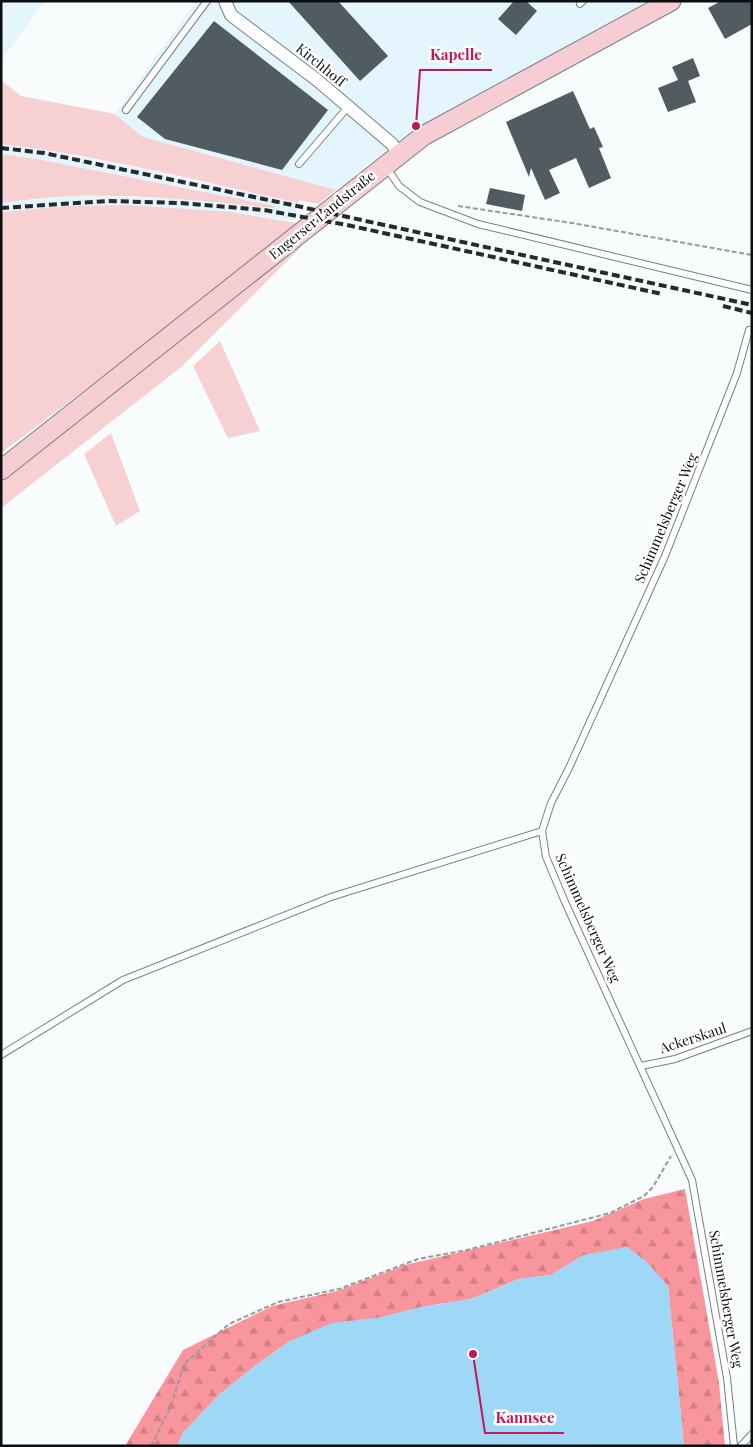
<svg xmlns="http://www.w3.org/2000/svg" width="753" height="1447" viewBox="0 0 753 1447" font-family="'Playfair Display',serif">
<style>
.built{fill:#e4f5fe}
.green{fill:#f7d0d2}
.forest{fill:url(#forest-firs)}
.water{fill:#9ed8f6}
.building{fill:#505c62}
.lines{fill:none;stroke-linecap:round;stroke-linejoin:round}
.service-casing{stroke:#758187;stroke-width:8}
.minor-casing{stroke:#758187;stroke-width:14}
.secondary-casing{stroke:#758187;stroke-width:21}
.path{stroke:#979b9d;stroke-width:2;stroke-dasharray:5 2.5;stroke-linecap:butt}
.service{stroke:#fff;stroke-width:6}
.minor{stroke:#fff;stroke-width:12}
.secondary{stroke:#f5cdd2;stroke-width:19}
.rail{stroke:#262a2c;stroke-width:4;stroke-dasharray:8 4;stroke-linecap:butt}
.labels{text-anchor:middle;stroke-width:5;stroke-linejoin:round;paint-order:stroke}
.street-label{font-size:14px;fill:#0b0f12;stroke:#fff}
.leader{fill:none;stroke:#c2185b;stroke-width:2}
.callout-dot{fill:#c2185b;stroke:#fff;stroke-width:2}
.callout-label{font-size:15px;text-anchor:middle;font-weight:bold;fill:#c2185b;stroke:#fff;stroke-width:5;stroke-linejoin:round;paint-order:stroke}
</style>
<defs>
<pattern id="forest-firs" width="22" height="20" patternUnits="userSpaceOnUse" patternTransform="scale(1.25)"><rect width="22" height="20" fill="#f9959d"/><path d="M5 1l3.5 6h-7zM16 11l3.5 6h-7z" fill="#d47f86"/></pattern>
</defs>
<rect width="100%" height="100%" fill="#f9fcfd"/>
<!-- built -->
<path class="built" d="M1 1H45L1 61Z
M196 1H648L408 133 336 190 143 137 115 114Z
M1 144 40 149 137 168 298 203 294 221 231 212 131 205 65 206 1 212V203L72 196 173 198 274 208 275 206 37 159 1 154Z"/>
<!-- green -->
<path class="green" d="M1 80 21 96 115 114 143 137 336 190 318 204 299 200 298 203C199 181 101 156 1 144Z
M1 154 37 159 275 206 274 208C208 201 141 194 73 196 49 197 25 200 1 203Z
M131 205 231 212 297 223 143 346 1 453V212L65 206Z
M301 241 302 246 180 368 1 508V482Z
M220 341 260 431 228 438 193 366Z
M111 433 140 511 116 526 84 454Z"/>
<!-- forest -->
<path class="forest" d="M685 1189 719 1383 725 1446H684L668 1286 584 1255 551 1275 519 1279 471 1299 422 1307 290 1341 255 1366 220 1394 183 1433 177 1446H125L183 1350 272 1306 337 1291 405 1265 593 1221 644 1199Z"/>
<!-- water -->
<path class="water" d="M627 1247 646 1261 668 1286 684 1446H177L183 1433 220 1394 255 1366 290 1341 332 1323 383 1317 422 1307 471 1299 519 1279 551 1275 584 1255Z"/>
<!-- building -->
<path class="building" d="M288 1H338L388 56 360 81Z
M514 1H526L537 11 516 35 498 19Z
M721 1H752V24L725 39 708 8Z
M214 21 328 110 282 170 165 139 137 117Z
M693 58 700 76 688 81 696 102 668 112 658 88 678 80 672 67Z
M573 91 590 129 594 127 603 147 599 148 611 178 589 188 576 158 549 170 560 193 545 200 531 168 529 177 506 122Z
M490 188 525 195 522 211 486 204Z"/>
<g class="lines">
<defs>
<path id="service" d="M580 4 583 1
M126 110 207 1
M299 164 348 107
M387 168 399 186 420 202 478 224 752 290
M1 1055 123 980 331 897 542 831
M641 1066 675 1059 752 1031
M734 1446 727 1378 692 1180 565 902 546 857 542 831 551 803 569 768 665 556 737 373 749 330
M741 1446 752 1434"/>
<path id="minor" d="M225 1 231 15 317 80 392 144 398 153"/>
<path id="secondary" d="M1 470 423 136 671 1"/>
</defs>
<!-- service casing -->
<use href="#service" class="service-casing"/>
<!-- minor casing -->
<use href="#minor" class="minor-casing"/>
<!-- secondary casing -->
<use href="#secondary" class="secondary-casing"/>
<!-- path -->
<path class="path" d="M458 206 572 223 752 255
M151 1446 171 1406 184 1364 229 1324 278 1302 339 1289 418 1259 467 1250 610 1213 644 1196 653 1187 671 1156"/>
<!-- service -->
<use href="#service" class="service"/>
<!-- minor -->
<use href="#minor" class="minor"/>
<!-- secondary -->
<use href="#secondary" class="secondary"/>
<!-- rail -->
<path class="rail" d="M1 148 44 153 297 206 752 305
M1 208 107 201 181 203 264 210 347 225 662 294
M723 306 752 313"/>
</g>
<g class="labels">
<!-- street labels -->
<g class="street-label">
<text transform="translate(321 65) rotate(39)" y="5">Kirchhoff</text>
<text transform="translate(322 215) rotate(-39)" y="5">Engerser Landstraße</text>
<text transform="translate(666 518) rotate(-67)" y="5">Schimmelsberger Weg</text>
<text transform="translate(588 918) rotate(66)" y="5">Schimmelsberger Weg</text>
<text transform="translate(693 1038) rotate(-18)" y="5">Ackerskaul</text>
<text transform="translate(726 1299) rotate(80)" y="5">Schimmelsberger Weg</text>
</g>
</g>
<!-- callouts -->
<path class="leader" d="M416 126L420 70H492M473 1354L485 1433H564"/>
<g class="callout-dot">
<circle cx="416" cy="126" r="5"/>
<circle cx="473" cy="1354" r="5"/>
</g>
<g class="callout-label">
<text x="456" y="60">Kapelle</text>
<text x="525" y="1423">Kannsee</text>
</g>
<!-- border -->
<rect width="753" height="1447" fill="none" stroke="#0b0f12" stroke-width="5"/>
</svg>
